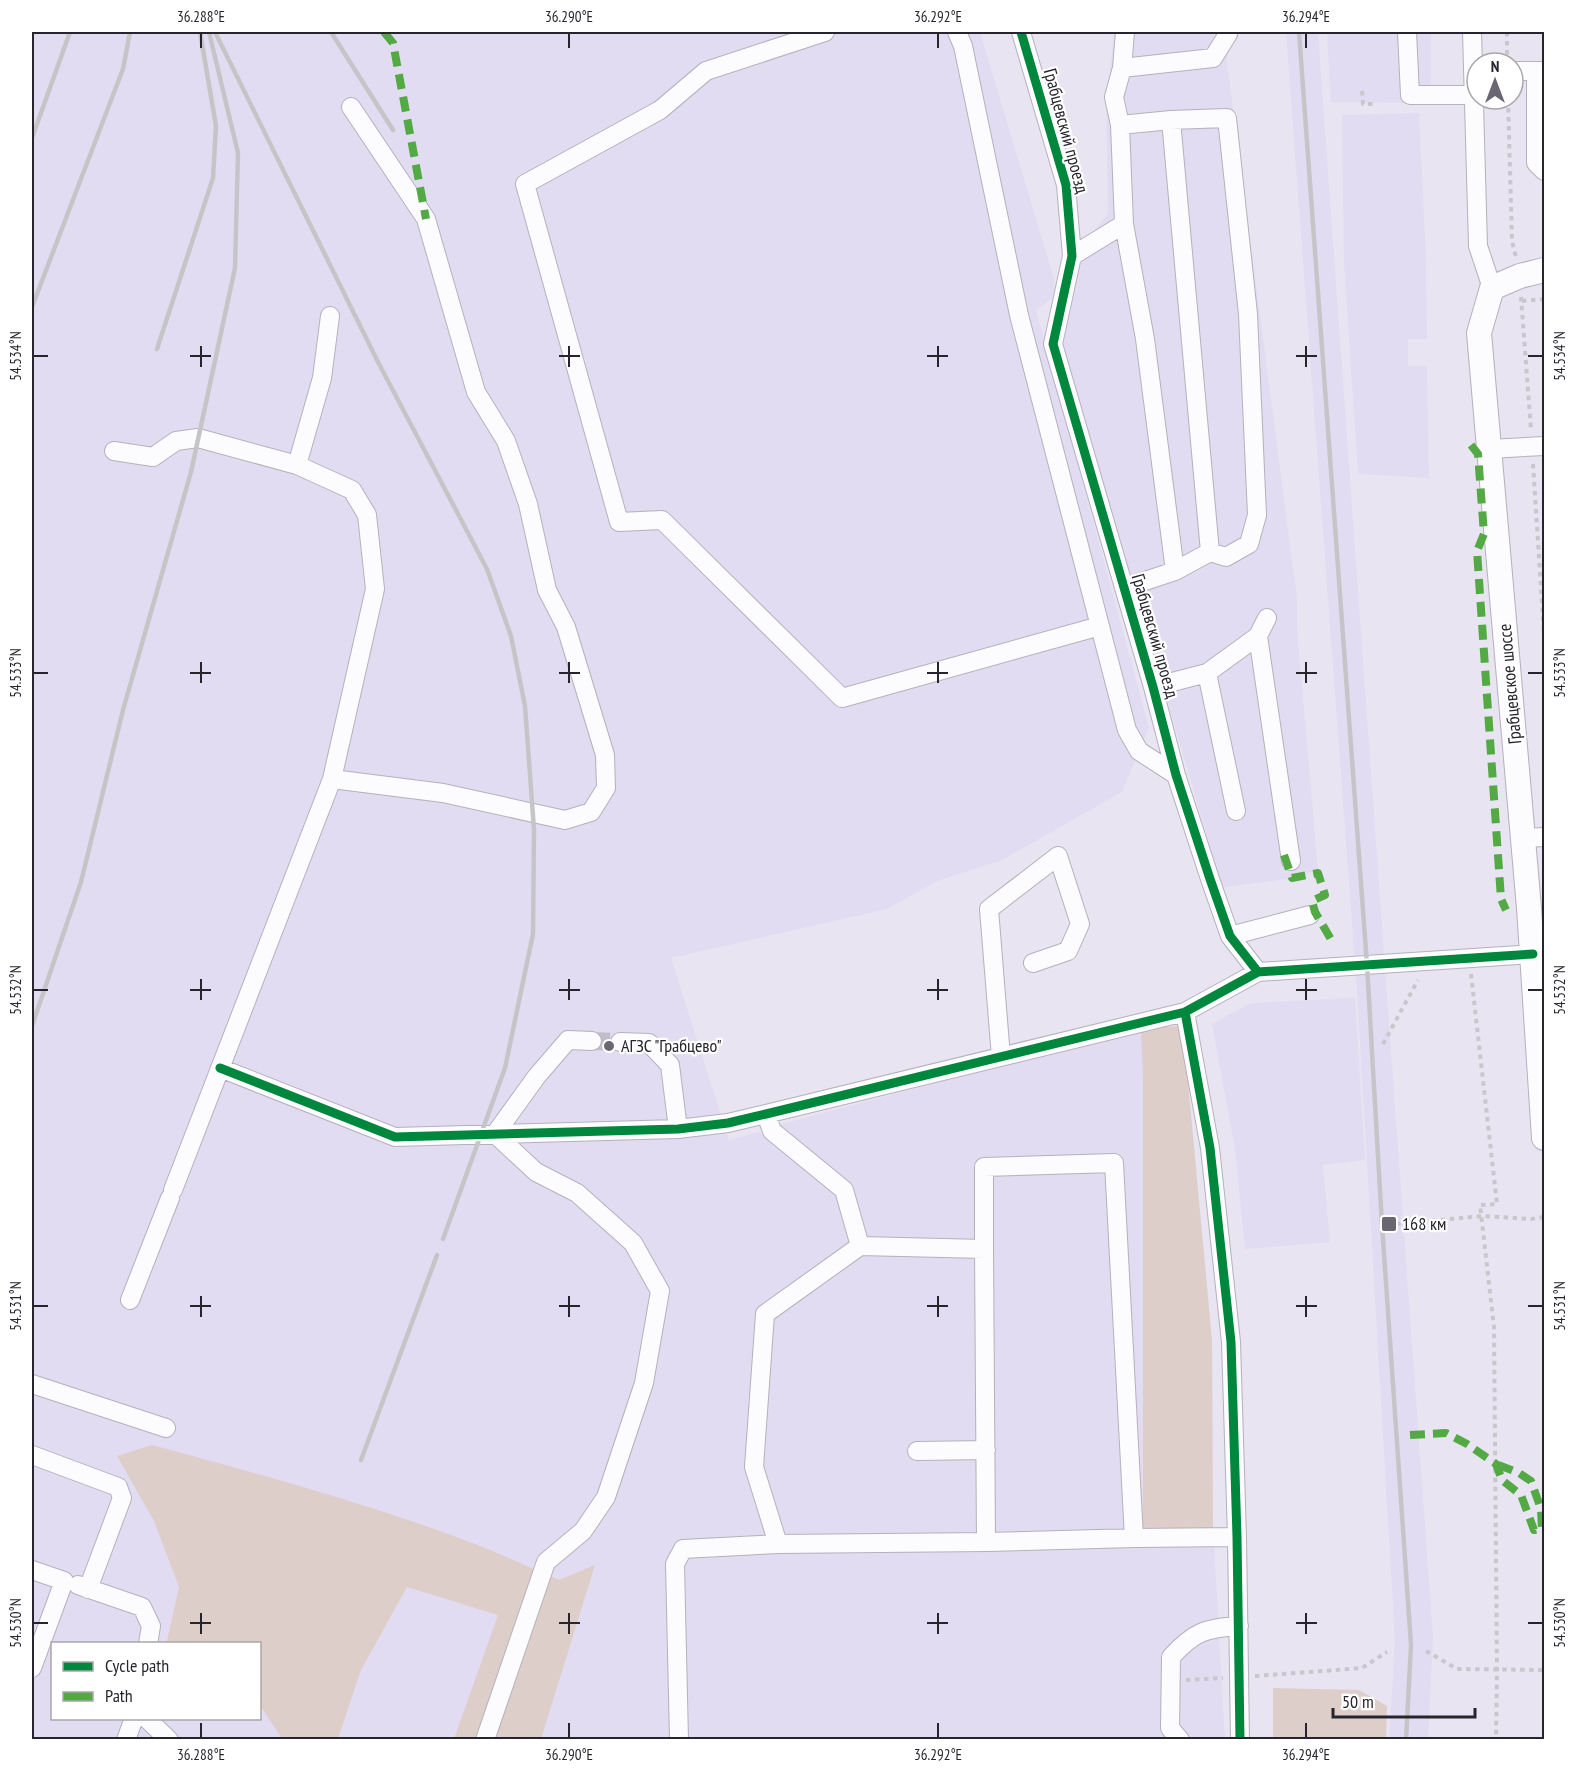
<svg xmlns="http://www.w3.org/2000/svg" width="1576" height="1771" viewBox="0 0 1576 1771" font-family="'PT Sans Narrow',sans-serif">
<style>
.built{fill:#e2dcf2;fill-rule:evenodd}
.green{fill:#ddceca}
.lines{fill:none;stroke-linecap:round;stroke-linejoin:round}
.minor-tunnel{stroke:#c1beca;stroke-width:18;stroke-dasharray:18 9;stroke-linecap:butt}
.minor-casing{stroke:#b4b1bb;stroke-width:20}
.major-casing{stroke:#b4b1bb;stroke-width:26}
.path{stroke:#c9c7cc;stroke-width:4;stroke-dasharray:4.5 4.5;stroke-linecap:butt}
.minor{stroke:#fcfbfd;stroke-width:18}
.major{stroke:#fcfbfd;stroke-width:24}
.rail{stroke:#c5c5c7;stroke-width:4.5}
.quiet{stroke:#53aa44;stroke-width:8;stroke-dasharray:15 8;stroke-linecap:butt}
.cycleway-casing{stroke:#fff;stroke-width:13}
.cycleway{stroke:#00873e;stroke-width:9}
.ticks{fill:none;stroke:#27242d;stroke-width:2}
.poi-dot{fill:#6b6772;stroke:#fff;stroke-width:2}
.labels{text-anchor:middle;stroke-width:4.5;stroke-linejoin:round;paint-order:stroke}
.street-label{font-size:18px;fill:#27242d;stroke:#fff}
.poi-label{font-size:18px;fill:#27242d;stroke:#fff;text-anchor:start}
.neatline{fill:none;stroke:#27242d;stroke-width:2}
.ticks-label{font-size:15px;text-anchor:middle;fill:#27242d}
</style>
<rect width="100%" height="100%" fill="#e8e4f1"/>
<!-- built -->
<path class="built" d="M32 32H980L1054 279V297L1036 310 1149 728 1122 792 1002 860 937 881 887 909 671 958 729 1140 758 1132 761 1134 778 1129 781 1124 1141 1029 1188 1082 1212 1341 1213 1529 1225 1739 32 1740ZM52 1644H260V1718H52Z
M1114 32H1223L1297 598V629L1318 870 1292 878 1222 888 1063 344 1083 246 1108 213 1106 108Z
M1286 32H1318L1433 1638 1428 1739H1389L1395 1641 1357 991Z
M1327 32H1431V103L1331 102Z
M1419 113 1426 261 1427 339H1408V366H1427L1429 478 1358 474 1344 264 1342 115Z
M1355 998 1365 1160 1323 1165 1330 1242 1245 1249 1235 1149 1212 1024 1251 1003Z"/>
<!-- green -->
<path class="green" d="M1178 1026 1188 1082 1212 1341 1213 1529 1143 1530V1080L1141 1029Z
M152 1445C259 1474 371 1504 475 1544 503 1555 531 1568 559 1580L595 1565 541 1739H454L498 1615 407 1587 361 1670 338 1739H282L260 1705V1644H172L167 1641 179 1587 154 1521 117 1456Z
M1273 1688 1359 1690 1387 1706 1386 1739H1273Z"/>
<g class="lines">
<!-- minor-tunnel -->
<path class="minor-tunnel" d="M592 1041 620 1042"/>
<defs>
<path id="minor" d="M825 32 706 71 660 110 525 184 619 522 662 520 842 698 1100 626
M957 32 963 46 1019 315 1127 730 1139 751 1176 775
M1021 32 1066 185 1072 256 1053 344 1153 687 1176 775 1210 879 1230 936 1258 972
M1407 32 1410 95H1474
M1472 32 1478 246 1492 288
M1122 68 1125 32
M1513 71H1536
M1544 71H1536V163L1544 171
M1120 125 1114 97 1122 68 1213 58 1228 34V32
M1124 224 1120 125 1171 120
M1072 256 1124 224 1145 339 1175 571 1210 552 1171 120 1227 118 1248 314 1257 515 1249 544 1226 557 1210 552
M330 316 322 378 297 465 352 490 367 515 375 589 332 779
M1489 449 1544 446
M114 451 153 457 176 441 198 438 297 465
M1124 588 1175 571
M1267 618 1258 636 1291 861
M1153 687 1207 673
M1236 811 1207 673 1258 636
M1523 838 1544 837
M1230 936 1310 915
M1185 1012 1210 1148 1231 1342 1237 1537 1240 1740
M620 1042 649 1043 670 1065 678 1129
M1001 1057 989 909 1058 856 1080 924 1068 951 1033 963
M220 1068 395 1137 678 1129 728 1123 766 1114 1185 1012 1258 972 1533 954
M766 1114 772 1131 844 1190 860 1246 765 1314 754 1467 778 1544 986 1542 984 1249 860 1246
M173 1190 332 779 443 793 565 820 591 812 606 788 605 755 566 627 547 590 528 504 506 441 476 392 426 219 351 107
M984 1249V1167L1114 1163 1134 1538 986 1542
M130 1300 170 1198
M32 1384 166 1428
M917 1451 986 1450
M32 1455 118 1487 122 1498 88 1589
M1134 1538 1237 1537
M32 1570 64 1581 32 1668
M78 1585 142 1607 151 1626 148 1644
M146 1718 169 1740
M126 1740 134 1718
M485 1740 546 1562 583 1531 606 1497 644 1383 660 1291 633 1243 577 1193 536 1172 495 1134 537 1076 568 1040 592 1041
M679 1740 675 1564 683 1549 778 1544
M1180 1740 1170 1728 1171 1657C1194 1632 1205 1628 1239 1626"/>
<path id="major" d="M1544 270 1520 276 1492 288 1479 333 1529 908 1544 1138"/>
</defs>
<!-- minor casing -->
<use href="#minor" class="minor-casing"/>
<!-- major casing -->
<use href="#major" class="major-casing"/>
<!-- path -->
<path class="path" d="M1507 32V55
M1362 91 1363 104H1377
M1508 99 1512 241 1516 257
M1521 297 1531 430
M1522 301 1544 299
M1533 464 1544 634
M1471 974 1497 1204 1480 1205 1494 1327 1497 1671 1496 1740
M1383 1044 1418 980
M1396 1224 1483 1216 1531 1219 1544 1217
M1426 1651 1457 1669 1544 1670
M1255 1676 1362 1668 1387 1652
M1186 1680 1223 1678"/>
<!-- minor -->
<use href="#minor" class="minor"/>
<!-- major -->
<use href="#major" class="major"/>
<!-- rail -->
<path class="rail" d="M215 32 378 362 487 569 511 636 525 706 534 830 533 934 505 1068 443 1239
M331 32 393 130
M1299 32 1367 965 1382 1225 1411 1645 1406 1740
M32 138 70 32
M32 307 123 69 130 32
M157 349 213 178 216 126 200 32
M32 1026 81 882 123 710 191 472 235 268 238 153 209 32
M361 1460 437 1255"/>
<!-- quiet -->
<path class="quiet" d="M384 32 393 43 426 219
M1471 445 1478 454 1484 534 1477 551 1501 899 1506 910
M1284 855 1292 878 1318 873 1325 895 1312 901 1315 912 1332 941
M1410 1435 1446 1433 1467 1444 1496 1464 1502 1480 1521 1495 1534 1530 1542 1529 1541 1509 1531 1481 1519 1473 1496 1464"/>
<defs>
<path id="cycleway" d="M1021 32 1066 185 1072 256 1053 344 1153 687 1176 775 1210 879 1230 936 1258 972
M1185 1012 1210 1148 1231 1342 1237 1537 1240 1740
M220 1068 395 1137 678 1129 728 1123 766 1114 1185 1012 1258 972 1533 954"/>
</defs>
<!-- cycleway casing -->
<use href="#cycleway" class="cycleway-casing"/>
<!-- cycleway -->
<use href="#cycleway" class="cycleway"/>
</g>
<!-- ticks -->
<path class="ticks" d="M201 33V48M569 33V48M938 33V48M1306 33V48M201 346V367M569 346V367M938 346V367M1306 346V367M33 356H48M190 356H211M559 356H580M927 356H948M1296 356H1317M1528 356H1543M201 662V683M569 662V683M938 662V683M1306 662V683M33 673H48M190 673H211M559 673H580M927 673H948M1296 673H1317M1528 673H1543M201 979V1000M569 979V1000M938 979V1000M1306 979V1000M33 990H48M190 990H211M559 990H580M927 990H948M1296 990H1317M1528 990H1543M201 1296V1317M569 1296V1317M938 1296V1317M1306 1296V1317M33 1306H48M190 1306H211M559 1306H580M927 1306H948M1296 1306H1317M1528 1306H1543M201 1613V1634M569 1613V1634M938 1613V1634M1306 1613V1634M33 1623H48M190 1623H211M559 1623H580M927 1623H948M1296 1623H1317M1528 1623H1543M201 1723V1738M569 1723V1738M938 1723V1738M1306 1723V1738"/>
<!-- markers -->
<g class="poi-dot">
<circle cx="609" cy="1046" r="6"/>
<rect x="1381" y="1216" width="16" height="16" rx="3"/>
</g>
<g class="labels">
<!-- street labels -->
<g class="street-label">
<text transform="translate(1066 131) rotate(75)" y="6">Грабцевский проезд</text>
<text transform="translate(1155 636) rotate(74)" y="6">Грабцевский проезд</text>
<text transform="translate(1510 684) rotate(-95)" y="6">Грабцевское шоссе</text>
</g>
<!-- poi labels -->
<g class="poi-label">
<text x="621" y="1052">АГЗС "Грабцево"</text>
<text x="1402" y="1230">168 км</text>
</g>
</g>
<!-- border -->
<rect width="1576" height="1771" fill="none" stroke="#ffffff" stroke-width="66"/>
<!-- legend -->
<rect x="51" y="1642" width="210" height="78" fill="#ffffff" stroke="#a9a7ab" stroke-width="1.5"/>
<rect x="63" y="1662" width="30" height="9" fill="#00873e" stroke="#a9a7ab" stroke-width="1.5"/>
<text x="105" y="1672" font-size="18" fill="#27242d">Cycle path</text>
<rect x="63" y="1692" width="30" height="9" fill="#53aa44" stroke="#a9a7ab" stroke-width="1.5"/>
<text x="105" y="1702" font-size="18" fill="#27242d">Path</text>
<!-- north arrow -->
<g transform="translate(1495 81)"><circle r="28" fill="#ffffff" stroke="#a9a7ab" stroke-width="1.5"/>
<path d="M0-4.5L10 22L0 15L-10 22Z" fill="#6b6772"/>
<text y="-9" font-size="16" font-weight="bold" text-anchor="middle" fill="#27242d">N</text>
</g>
<!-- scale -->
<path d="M1333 1708v9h142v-9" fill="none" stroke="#27242d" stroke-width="3"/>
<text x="1342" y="1708" font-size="18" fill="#27242d" stroke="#ffffff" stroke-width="4.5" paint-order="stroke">50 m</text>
<rect x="33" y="33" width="1510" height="1705" class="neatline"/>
<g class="ticks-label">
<text x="201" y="22">36.288°E</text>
<text x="569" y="22">36.290°E</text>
<text x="938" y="22">36.292°E</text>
<text x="1306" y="22">36.294°E</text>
<text transform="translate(16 356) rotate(-90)" y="5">54.534°N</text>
<text transform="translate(1560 356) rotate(-90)" y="5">54.534°N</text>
<text transform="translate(16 673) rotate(-90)" y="5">54.533°N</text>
<text transform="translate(1560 673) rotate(-90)" y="5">54.533°N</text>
<text transform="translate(16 990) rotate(-90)" y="5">54.532°N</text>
<text transform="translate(1560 990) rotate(-90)" y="5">54.532°N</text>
<text transform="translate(16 1306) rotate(-90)" y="5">54.531°N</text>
<text transform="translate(1560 1306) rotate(-90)" y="5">54.531°N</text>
<text transform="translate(16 1623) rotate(-90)" y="5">54.530°N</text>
<text transform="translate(1560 1623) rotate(-90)" y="5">54.530°N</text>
<text x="201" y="1760">36.288°E</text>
<text x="569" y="1760">36.290°E</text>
<text x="938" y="1760">36.292°E</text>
<text x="1306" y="1760">36.294°E</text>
</g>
</svg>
